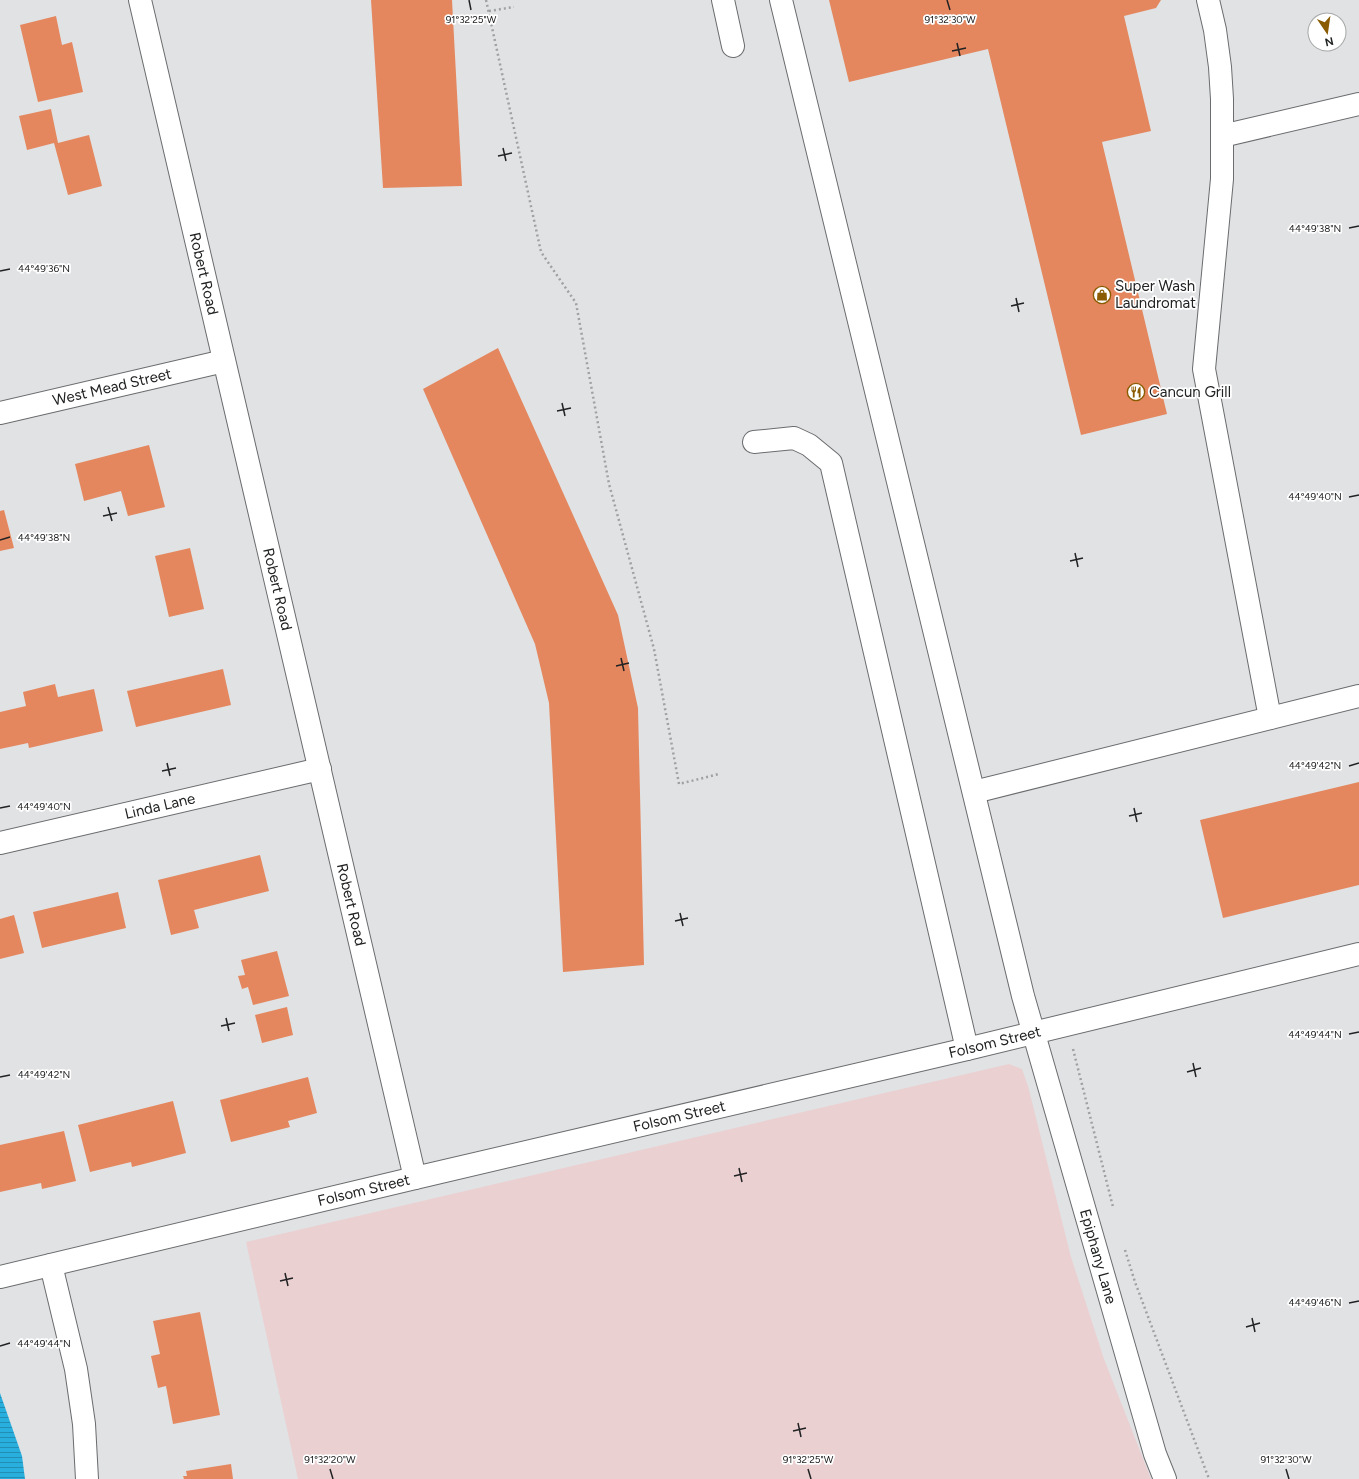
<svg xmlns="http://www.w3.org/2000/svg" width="1359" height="1479" viewBox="0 0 1359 1479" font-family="Figtree,sans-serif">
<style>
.education{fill:#ebd0d2}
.water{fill:url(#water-rules)}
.building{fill:#e4875e}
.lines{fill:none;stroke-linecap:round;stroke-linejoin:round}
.minor-casing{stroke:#6a6c6e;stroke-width:24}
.path{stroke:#9fa1a2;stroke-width:2.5;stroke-dasharray:2 3;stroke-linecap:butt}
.minor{stroke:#fff;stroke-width:22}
.ticks{fill:none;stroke:#212223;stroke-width:1.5}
.labels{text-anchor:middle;stroke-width:3.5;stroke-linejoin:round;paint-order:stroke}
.street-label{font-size:15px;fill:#212223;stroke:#fff}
.poi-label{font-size:15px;fill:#212223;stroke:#fff;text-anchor:start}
.ticks-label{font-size:10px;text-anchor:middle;fill:#212223;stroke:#fff;stroke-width:3.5;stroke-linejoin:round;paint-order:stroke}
</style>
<defs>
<pattern id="water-rules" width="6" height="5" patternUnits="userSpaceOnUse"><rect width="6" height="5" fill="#29afde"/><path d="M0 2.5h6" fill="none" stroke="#238eb4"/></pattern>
</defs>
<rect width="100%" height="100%" fill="#e0e2e4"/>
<!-- education -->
<path class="education" d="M1009 1064 1022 1069 1028 1086 1071 1257 1104 1359 1151 1479H298L246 1242Z"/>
<!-- water -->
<path class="water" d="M0 1393 22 1456 25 1479H0Z"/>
<!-- building -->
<path class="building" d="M371 0H452L462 186 383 188Z
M829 0H1161L1156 8 1124 16 1151 131 1102 142 1167 414 1081 435 988 49 849 82Z
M56 16 62 45 72 42 83 92 38 102 20 25Z
M51 109 58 143 89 135 102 186 68 195 54 143 27 150 19 116Z
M498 348 618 615 638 708 644 965 563 972 549 703 535 644 423 389Z
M149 445 165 507 128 516 121 491 84 501 75 464Z
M4 510 14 548 0 551V511Z
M190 548 204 609 169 617 155 556Z
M223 669 231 705 136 727 127 691Z
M55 684 58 697 94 689 103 731 29 748 28 743 0 749V712L26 706 23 692Z
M1359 782V885L1223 918 1200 820Z
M260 855 269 891 194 910 199 928 171 935 158 880Z
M118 892 126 928 42 948 33 912Z
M14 915 24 953 0 959V919Z
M277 951 289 996 253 1005 248 987 242 989 238 976 245 975 241 960Z
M287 1007 293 1035 262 1043 255 1015Z
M308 1077 317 1113 288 1121 290 1127 231 1142 220 1100Z
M173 1101 186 1153 132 1167 131 1162 90 1172 78 1125Z
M64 1131 76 1181 42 1189 41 1183 0 1192V1145Z
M200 1312 220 1415 173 1424 166 1386 158 1388 151 1356 160 1354 153 1321Z
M231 1464 233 1479H184L183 1476H187L186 1471Z"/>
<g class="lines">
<defs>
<g id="minor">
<path id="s1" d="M140 0 415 1178"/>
<path d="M723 0 733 46"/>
<path id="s2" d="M781 0 1023 996 1155 1454 1165 1479"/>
<path d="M1208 0 1215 30 1220 67 1222 99V179L1204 369 1270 718"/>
<path d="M1222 136 1359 104"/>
<path id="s3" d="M0 413 224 361"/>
<path d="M754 442 794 438 809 445 831 463 967 1049"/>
<path d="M974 792 1359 696"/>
<path id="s4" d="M0 843 320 769"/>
<path d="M51 1265 76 1369 84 1424 87 1479"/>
<path id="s5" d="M0 1277 415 1178 967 1049 1359 954"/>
</g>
</defs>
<!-- minor casing -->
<use href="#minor" class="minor-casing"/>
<!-- path -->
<path class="path" d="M486 0 541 252 576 303 609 484 654 649 679 784 719 774
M489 11 514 7
M1073 1049 1113 1207
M1125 1250 1135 1282 1209 1479"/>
<!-- minor -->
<use href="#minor" class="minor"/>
</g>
<!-- ticks -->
<path class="ticks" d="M469 0 471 10M947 0 950 10M957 43 960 56M952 51 966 48M503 148 506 161M498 156 512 153M1349 228 1359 226M0 271 10 269M1016 298 1019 312M1011 306 1024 303M562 403 565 416M557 411 571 408M1349 497 1359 495M108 507 112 521M103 516 117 513M0 540 10 537M1075 553 1078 567M1070 561 1083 558M621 658 624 671M616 666 629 663M167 763 170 776M1349 766 1359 763M162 771 176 768M0 808 10 806M1134 808 1137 822M1129 816 1142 813M680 913 683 926M675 921 688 918M226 1018 229 1031M221 1026 235 1023M1349 1034 1359 1032M1193 1063 1196 1077M1187 1072 1201 1068M0 1077 10 1075M739 1168 742 1182M734 1176 747 1173M285 1273 288 1286M280 1281 293 1278M1349 1303 1359 1301M1252 1318 1255 1332M1246 1327 1260 1323M0 1346 10 1343M798 1423 801 1437M793 1431 806 1428M330 1469 333 1479M808 1469 811 1479M1286 1469 1289 1479"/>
<!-- icons -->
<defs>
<symbol id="shop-ring" viewBox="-11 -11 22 22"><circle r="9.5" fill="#fff" stroke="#8a5b00" stroke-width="1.5"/><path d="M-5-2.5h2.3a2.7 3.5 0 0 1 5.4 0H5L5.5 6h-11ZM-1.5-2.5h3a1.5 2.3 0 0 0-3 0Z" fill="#8a5b00"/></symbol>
<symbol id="restaurant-ring" viewBox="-11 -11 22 22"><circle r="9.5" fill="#fff" stroke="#8a5b00" stroke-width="1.5"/><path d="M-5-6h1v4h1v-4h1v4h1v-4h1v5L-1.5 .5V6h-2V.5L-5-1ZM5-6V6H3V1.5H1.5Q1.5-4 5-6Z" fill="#8a5b00"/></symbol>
</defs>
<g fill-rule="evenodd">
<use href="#shop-ring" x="1092" y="285" width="20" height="20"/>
<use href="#restaurant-ring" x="1126" y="382" width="20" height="20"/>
</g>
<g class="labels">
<!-- street labels -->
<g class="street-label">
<text dy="5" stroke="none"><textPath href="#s1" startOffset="281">Robert Road</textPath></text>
<text dy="5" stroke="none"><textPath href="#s3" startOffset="115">West Mead Street</textPath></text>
<text dy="5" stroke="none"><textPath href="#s1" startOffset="605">Robert Road</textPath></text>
<text dy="5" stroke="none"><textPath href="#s4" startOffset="164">Linda Lane</textPath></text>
<text dy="5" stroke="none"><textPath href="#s1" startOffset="929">Robert Road</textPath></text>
<text dy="5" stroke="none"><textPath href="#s5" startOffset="1022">Folsom Street</textPath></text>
<text dy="5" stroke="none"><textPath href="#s5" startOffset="698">Folsom Street</textPath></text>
<text dy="5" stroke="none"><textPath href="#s5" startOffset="374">Folsom Street</textPath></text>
<text dy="5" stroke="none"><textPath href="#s2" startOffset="1296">Epiphany Lane</textPath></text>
</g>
<!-- poi labels -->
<g class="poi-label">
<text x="1115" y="291">Super Wash<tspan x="1115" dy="17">Laundromat</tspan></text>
<text x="1149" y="397">Cancun Grill</text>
</g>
</g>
<g class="ticks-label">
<text x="471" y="23">91°32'25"W</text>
<text x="950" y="23">91°32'30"W</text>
<text x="1315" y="232">44°49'38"N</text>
<text x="44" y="272">44°49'36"N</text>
<text x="1315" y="500">44°49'40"N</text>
<text x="44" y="541">44°49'38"N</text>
<text x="1315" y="769">44°49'42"N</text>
<text x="44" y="810">44°49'40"N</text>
<text x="1315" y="1038">44°49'44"N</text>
<text x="44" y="1078">44°49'42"N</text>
<text x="1315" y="1306">44°49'46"N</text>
<text x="44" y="1347">44°49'44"N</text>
<text x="330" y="1463">91°32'20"W</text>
<text x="808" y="1463">91°32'25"W</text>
<text x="1286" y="1463">91°32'30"W</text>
</g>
<!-- north arrow -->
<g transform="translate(1327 32) rotate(167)"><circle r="19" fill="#ffffff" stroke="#a6a7a7"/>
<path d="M0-3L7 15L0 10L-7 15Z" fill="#8a5b00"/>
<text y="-6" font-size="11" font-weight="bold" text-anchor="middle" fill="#212223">N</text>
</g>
</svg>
